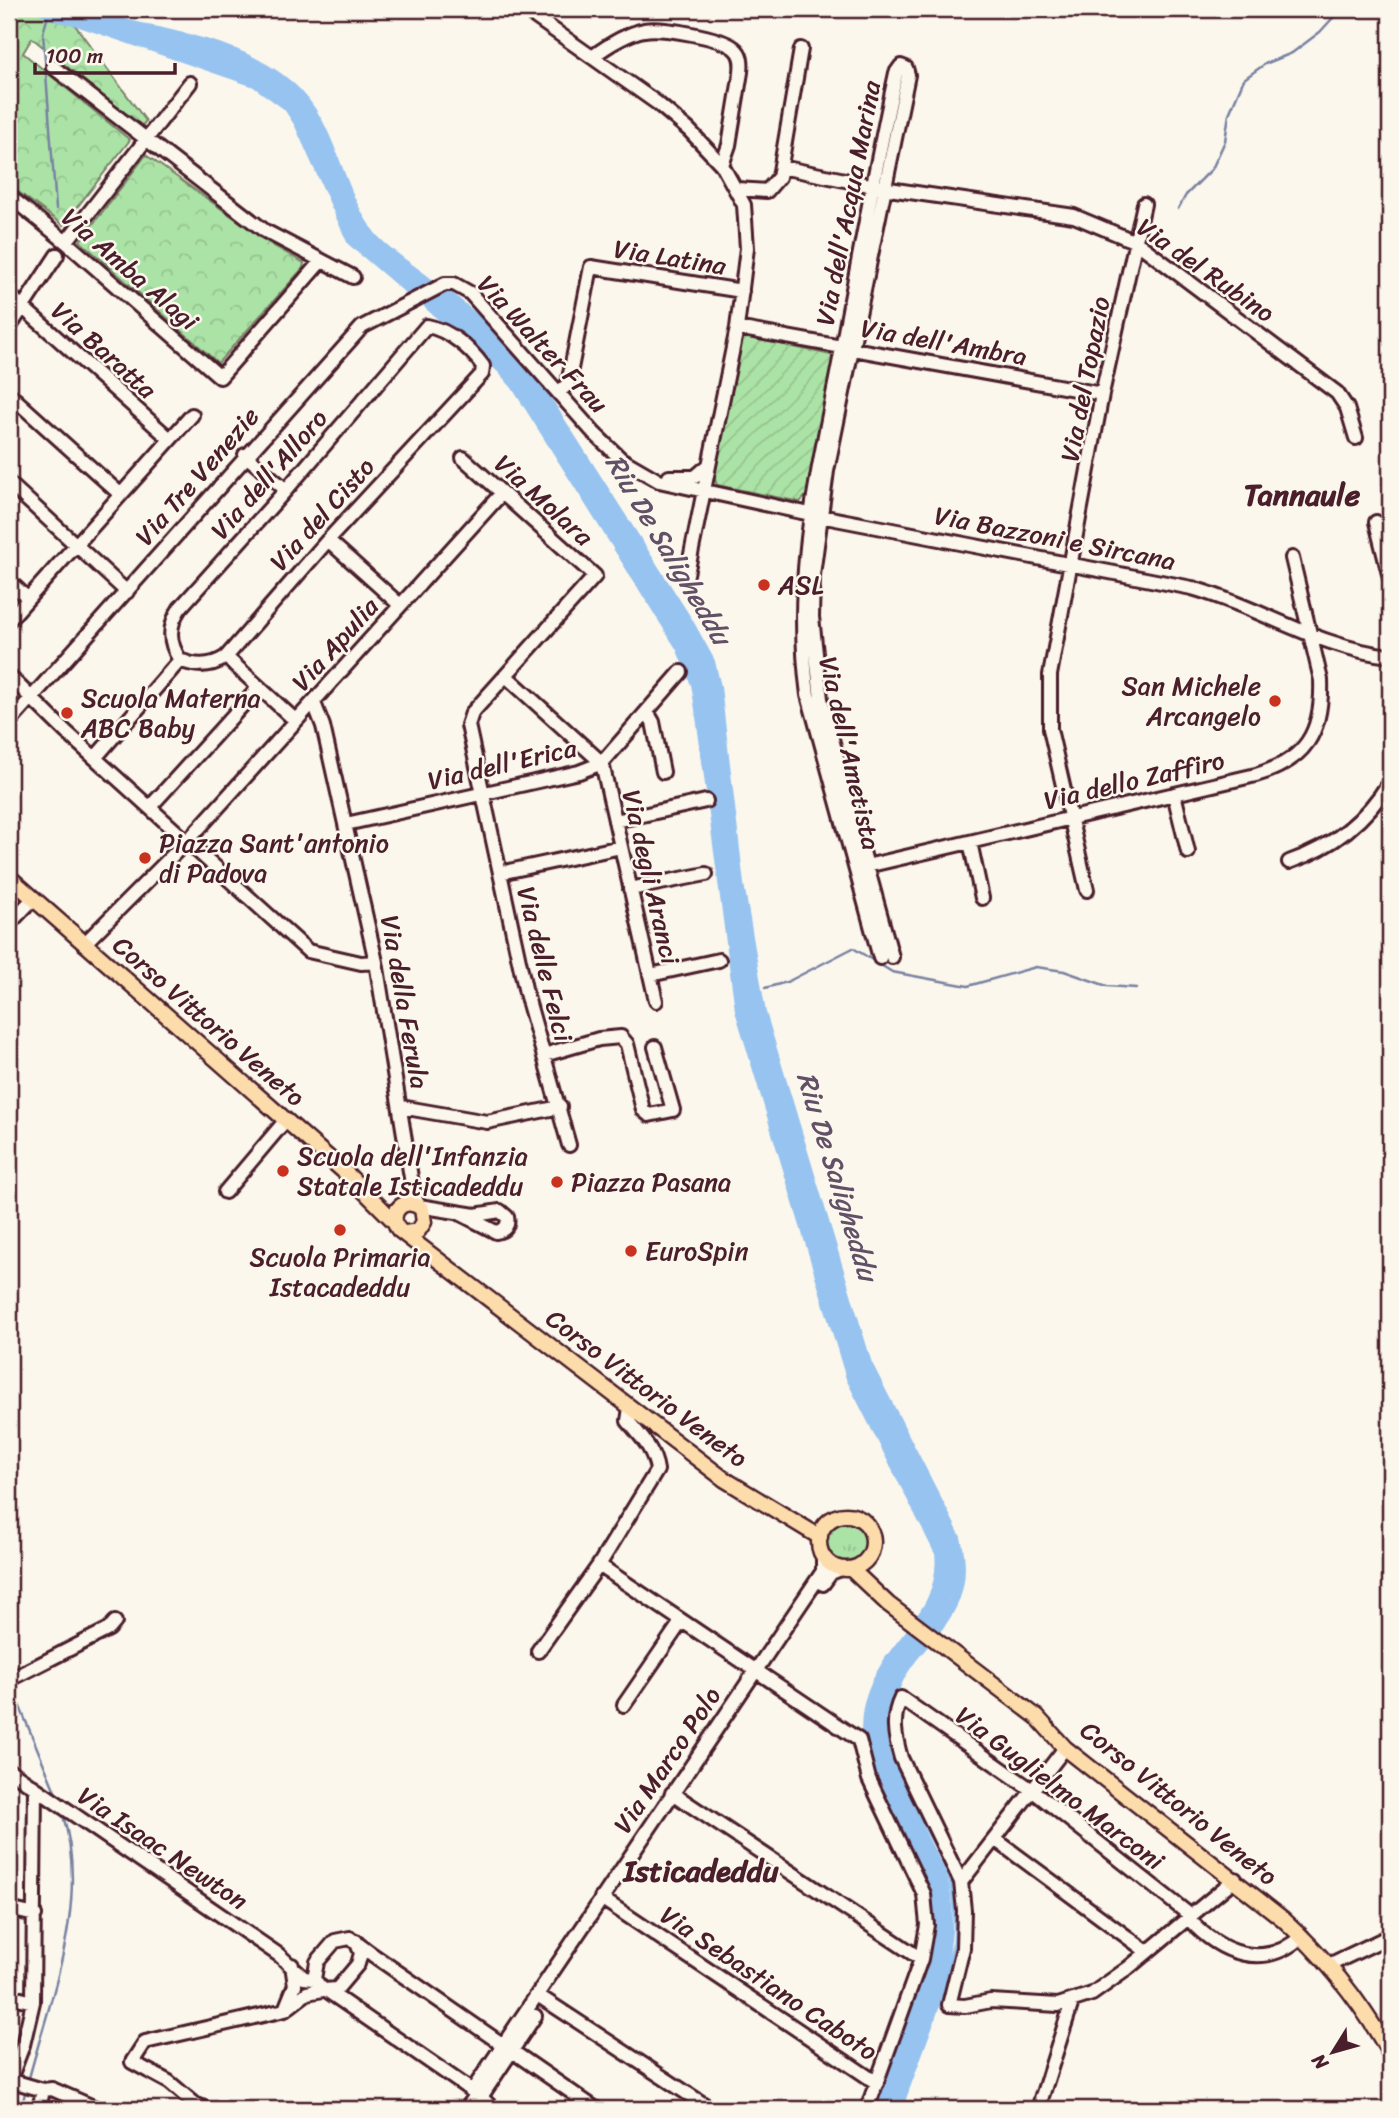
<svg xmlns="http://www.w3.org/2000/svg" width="1399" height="2118" viewBox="0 0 1399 2118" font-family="Sriracha,sans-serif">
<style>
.grass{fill:url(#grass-tufts);stroke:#7a8168;stroke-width:2}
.forest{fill:url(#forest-crowns);stroke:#7a8168;stroke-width:2}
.garden{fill:url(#garden-furrows);stroke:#7a8168;stroke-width:2}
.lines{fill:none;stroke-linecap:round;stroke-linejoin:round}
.stream{stroke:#7881a1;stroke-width:2.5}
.canal{stroke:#97c3f0;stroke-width:10}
.river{stroke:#97c3f0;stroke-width:18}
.minor-casing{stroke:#4a1f2b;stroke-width:18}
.major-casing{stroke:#4a1f2b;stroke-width:19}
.minor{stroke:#fbf7ec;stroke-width:12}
.major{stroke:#fddcac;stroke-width:14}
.poi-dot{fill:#c8321e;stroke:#fbf7ec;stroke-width:2.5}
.labels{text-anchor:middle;stroke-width:5;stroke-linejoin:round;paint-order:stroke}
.street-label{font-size:26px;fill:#4a1f2b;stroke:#fbf7ec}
.poi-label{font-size:26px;fill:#4a1f2b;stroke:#fbf7ec;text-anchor:start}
.water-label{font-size:28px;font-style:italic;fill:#615066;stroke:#fbf7ec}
.quarter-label{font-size:30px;font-weight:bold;fill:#4a1f2b;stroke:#fbf7ec}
</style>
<defs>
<pattern id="grass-tufts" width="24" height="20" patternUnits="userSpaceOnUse" patternTransform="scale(1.75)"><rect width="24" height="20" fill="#abe3a6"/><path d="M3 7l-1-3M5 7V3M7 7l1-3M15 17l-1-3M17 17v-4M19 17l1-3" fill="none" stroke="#95c28f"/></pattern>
<pattern id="forest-crowns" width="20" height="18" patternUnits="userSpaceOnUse" patternTransform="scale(1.75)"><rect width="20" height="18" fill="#abe3a6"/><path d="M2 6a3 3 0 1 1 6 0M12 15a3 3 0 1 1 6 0" fill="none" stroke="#95c28f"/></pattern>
<pattern id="garden-furrows" width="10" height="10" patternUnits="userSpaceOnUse" patternTransform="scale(1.75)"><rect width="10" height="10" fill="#abe3a6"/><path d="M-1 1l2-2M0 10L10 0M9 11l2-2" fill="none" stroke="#95c28f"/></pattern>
</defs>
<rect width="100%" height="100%" fill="#fbf7ec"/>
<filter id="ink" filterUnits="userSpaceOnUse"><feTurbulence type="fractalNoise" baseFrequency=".0143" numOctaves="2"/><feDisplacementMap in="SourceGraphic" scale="14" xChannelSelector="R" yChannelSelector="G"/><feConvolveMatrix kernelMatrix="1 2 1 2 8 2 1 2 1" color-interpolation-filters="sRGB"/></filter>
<g filter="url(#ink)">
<!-- grass -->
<path class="grass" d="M825 1542a21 21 0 1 1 42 0a21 21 0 1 1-42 0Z"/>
<!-- forest -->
<path class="forest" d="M9 9H63L146 121 141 127 32 38 23 53 130 140 63 225 9 185Z
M146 155 272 245 304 263 303 268 218 363 80 241Z"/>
<!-- garden -->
<path class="garden" d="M747 337 831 355 834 359 807 495 800 502 717 485 714 476 741 339Z"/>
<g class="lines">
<!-- stream -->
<path class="stream" d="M50 9 43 33 56 209
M1178 209 1186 195 1212 169 1225 141 1229 114 1244 79 1265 64 1292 53 1320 32 1341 9
M743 983 748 986
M765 988 787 982 853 948 892 972 968 986 1036 967 1064 971 1107 986 1136 988
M10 1683 57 1796
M28 2082C50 1997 91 1901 62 1812
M21 2109 26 2089"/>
<!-- canal -->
<path class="canal" d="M42 9 57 17 74 20 255 82 288 106 299 123 352 241 414 294 430 284C412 269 387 255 372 237 335 191 335 124 288 85 229 35 144 36 75 9
M874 2109 931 1951 935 1910 929 1882 872 1765C840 1658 949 1636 940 1553L851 1378 740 1010 700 709 696 684 681 647 516 385 501 368 429 305 446 294 510 349 528 371 688 622 710 662 716 687 739 884 761 1013 867 1364 956 1538C978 1626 903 1637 890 1704 875 1782 952 1833 957 1902 958 1915 959 1932 957 1944 953 1961 945 1978 939 1994 925 2033 911 2071 897 2109"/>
<!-- river -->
<path class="river" d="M54 9 210 54 245 68 279 87 290 96 312 125 345 207 364 238 507 360 525 381 687 642 703 677 743 983 751 1018 851 1356 949 1550C953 1625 884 1642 877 1704 872 1753 900 1801 921 1844 927 1856 936 1869 939 1882 959 1955 909 2043 882 2109"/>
<defs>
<path id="minor" d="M524 9 657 103 689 130 722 165 744 205 747 248 737 328 686 579
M592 57C607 46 625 34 644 30 662 27 720 37 734 48 742 54 742 63 741 72L729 145 722 165
M53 67 265 231 353 277
M781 167 889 189 1074 216 1136 242 1337 393 1347 408 1356 438
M737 189 767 191 779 177 801 49
M9 196 66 242 220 377 321 261
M66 242 190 83
M9 295 170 439
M427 326C449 330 470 348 483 366L482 374 328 540 226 657C211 667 196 667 180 660 168 642 168 626 180 608L286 490Z
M9 328 57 255
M737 328 1102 394
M559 392 568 384 591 267 742 291
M9 394 120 494
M245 455 286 490
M463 458 595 576 472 713 468 725 526 993 569 1145
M669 477H695L709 465
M9 483 127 592
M1376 522 1390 578
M328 540 400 605
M9 581 27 598
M9 620 192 415
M226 657 296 721
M9 676 65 731 308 951 361 963 376 962
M506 676 602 763
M314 703 323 726 376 962 414 1196 419 1206 475 1215 500 1211 507 1217C509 1225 505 1231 496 1232L461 1214
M647 712 653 722 663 772
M9 723 362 327 445 284H454L470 293 594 433 621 459 659 481 810 514 1192 588C1260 607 1319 648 1390 656
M95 758 180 660
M602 763 656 1001
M1174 794 1188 852
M150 807 259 687
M615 821 706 801
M346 824 579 772 602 763 681 672
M970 842 982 898
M1289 862C1333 847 1366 821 1390 781
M858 868 1256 775C1306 760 1323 732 1321 680L1292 558
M500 873 621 847
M630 889 706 874
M1087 890 1050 729V675L1102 394 1144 204
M9 924 33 899
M84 944 192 836 502 493
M880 958 808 695C792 578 817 478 839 364 857 267 875 169 896 73L901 66 906 68 908 75 827 471 813 575 812 617 821 699 892 957
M650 975 719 960
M544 1055 599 1039 621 1037 627 1044 643 1110 649 1115 673 1110 655 1047
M401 1107 487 1122 560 1107
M225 1192 285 1121
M599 1565 859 1740 869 1779 924 1894 927 1925 921 1959 867 2109
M823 1584 831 1573 841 1569
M538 1651 599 1565 657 1470C654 1449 641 1437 628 1421L630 1408
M9 1680 109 1629 115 1622
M624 1705 681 1622
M9 1770 279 1955 304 1978 314 1979
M672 1793 921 1959
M996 1840 1146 1951
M961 1882 1065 1748
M601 1898 877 2083
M9 1909 35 1915
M1191 1916 1032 1790 901 1698C891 1718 895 1737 901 1758L961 1882 964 1910 963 1948 949 2005 965 2006 991 2001 1058 2005 1092 1994 1127 1969 1235 1879
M1188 1918C1220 1954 1264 1971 1302 1936
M356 1941 361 1953 358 1964 337 1989 323 1990 314 1979 317 1962 335 1941 350 1938 373 1955 596 2109
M1329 1965 1390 1936
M329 1992 481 2097 493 2109
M9 1996 33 2002
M539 1996 711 2109
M286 2007 295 1985 292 1965
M9 2080 43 2090 52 2089 98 2109
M9 2082 23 2045 33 2002 35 1788
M472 2091 823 1571V1556
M481 2097 535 2016
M39 2109 43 2090
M206 2109 195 2104 169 2082 132 2062 145 2042 285 2010 307 1993 323 1990
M466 2109 477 2094
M1038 2109 1072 2002"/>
<path id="major" d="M9 877 347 1174 394 1221
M406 1233 418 1231 424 1222 422 1209C405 1194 386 1213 399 1230L724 1479 820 1537
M819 1542a27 27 0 1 1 54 0a27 27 0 1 1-54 0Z
M851 1569 888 1604 1037 1717 1065 1748 1283 1919C1326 1958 1362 2003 1390 2054"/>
</defs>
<!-- minor casing -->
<use href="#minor" class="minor-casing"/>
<!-- major casing -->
<use href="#major" class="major-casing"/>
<!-- minor -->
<use href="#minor" class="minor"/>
<!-- major -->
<use href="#major" class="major"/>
</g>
</g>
<!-- markers -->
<g class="poi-dot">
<circle cx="764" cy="585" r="7"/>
<circle cx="1275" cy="701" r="7"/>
<circle cx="67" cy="713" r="7"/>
<circle cx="145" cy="858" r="7"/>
<circle cx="283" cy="1171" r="7"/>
<circle cx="557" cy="1182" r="7"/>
<circle cx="340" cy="1230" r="7"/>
<circle cx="631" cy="1251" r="7"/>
</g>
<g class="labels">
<!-- street labels -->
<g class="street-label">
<text transform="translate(848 203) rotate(-79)" y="9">Via dell'Acqua Marina</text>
<text transform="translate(670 257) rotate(9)" y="9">Via Latina</text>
<text transform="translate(130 269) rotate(41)" y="9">Via Amba Alagi</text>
<text transform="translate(1206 270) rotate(35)" y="9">Via del Rubino</text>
<text transform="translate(944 342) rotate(10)" y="9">Via dell'Ambra</text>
<text transform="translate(543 344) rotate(47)" y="9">Via Walter Frau</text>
<text transform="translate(104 350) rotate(42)" y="9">Via Baratta</text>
<text transform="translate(1085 379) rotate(-79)" y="9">Via del Topazio</text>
<text transform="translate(269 474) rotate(-49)" y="9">Via dell'Alloro</text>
<text transform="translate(197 476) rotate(-49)" y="9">Via Tre Venezie</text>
<text transform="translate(544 500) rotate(42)" y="9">Via Molara</text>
<text transform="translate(322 514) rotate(-48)" y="9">Via del Cisto</text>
<text transform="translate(1055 538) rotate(11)" y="9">Via Bazzoni e Sircana</text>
<text transform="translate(335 644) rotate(-48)" y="9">Via Apulia</text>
<text transform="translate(850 753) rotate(77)" y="9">Via dell'Ametista</text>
<text transform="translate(502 764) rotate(-13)" y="9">Via dell'Erica</text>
<text transform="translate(1134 780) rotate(-13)" y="9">Via dello Zaffiro</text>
<text transform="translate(651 877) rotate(77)" y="9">Via degli Aranci</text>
<text transform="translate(545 964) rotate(76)" y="9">Via delle Felci</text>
<text transform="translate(405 1002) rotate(80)" y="9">Via della Ferula</text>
<text transform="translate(209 1021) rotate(41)" y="9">Corso Vittorio Veneto</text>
<text transform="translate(647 1388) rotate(37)" y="9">Corso Vittorio Veneto</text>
<text transform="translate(667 1760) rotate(-56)" y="9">Via Marco Polo</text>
<text transform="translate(1060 1788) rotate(37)" y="9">Via Guglielmo Marconi</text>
<text transform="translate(1179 1803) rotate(39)" y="9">Corso Vittorio Veneto</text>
<text transform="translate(163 1848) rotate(34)" y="9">Via Isaac Newton</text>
<text transform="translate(769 1983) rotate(34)" y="9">Via Sebastiano Caboto</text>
</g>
<!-- poi labels -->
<g class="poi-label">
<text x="778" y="594">ASL</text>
<text x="1261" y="695" text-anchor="end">San Michele<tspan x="1261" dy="30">Arcangelo</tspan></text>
<text x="81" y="707">Scuola Materna<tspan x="81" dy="30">ABC Baby</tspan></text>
<text x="159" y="852">Piazza Sant'antonio<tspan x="159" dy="30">di Padova</tspan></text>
<text x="297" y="1165">Scuola dell'Infanzia<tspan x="297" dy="30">Statale Isticadeddu</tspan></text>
<text x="571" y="1191">Piazza Pasana</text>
<text x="645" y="1260">EuroSpin</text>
<text x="340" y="1266" text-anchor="middle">Scuola Primaria<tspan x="340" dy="30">Istacadeddu</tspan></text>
</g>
<!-- water labels -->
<g class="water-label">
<text transform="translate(669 549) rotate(59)" y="10">Riu De Saligheddu</text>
<text transform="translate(838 1176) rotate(73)" y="10">Riu De Saligheddu</text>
</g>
<!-- quarter labels -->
<g class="quarter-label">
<text x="1302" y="505">Tannaule</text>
<text x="701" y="1881">Isticadeddu</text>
</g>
</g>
<!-- margin -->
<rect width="1399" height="2118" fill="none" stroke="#fbf7ec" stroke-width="35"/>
<rect x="18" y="18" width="1364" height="2083" fill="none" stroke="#4a1f2b" stroke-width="2.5" filter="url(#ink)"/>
<!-- north arrow -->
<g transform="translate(1333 2052) rotate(233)" stroke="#fbf7ec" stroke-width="5" paint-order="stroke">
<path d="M0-5L12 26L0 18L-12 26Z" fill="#4a1f2b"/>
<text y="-10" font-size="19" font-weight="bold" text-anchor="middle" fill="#4a1f2b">N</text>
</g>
<!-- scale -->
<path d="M35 63v10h140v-10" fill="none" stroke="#4a1f2b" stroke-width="3.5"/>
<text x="46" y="63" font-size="21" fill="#4a1f2b" stroke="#fbf7ec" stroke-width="5" paint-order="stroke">100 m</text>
</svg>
